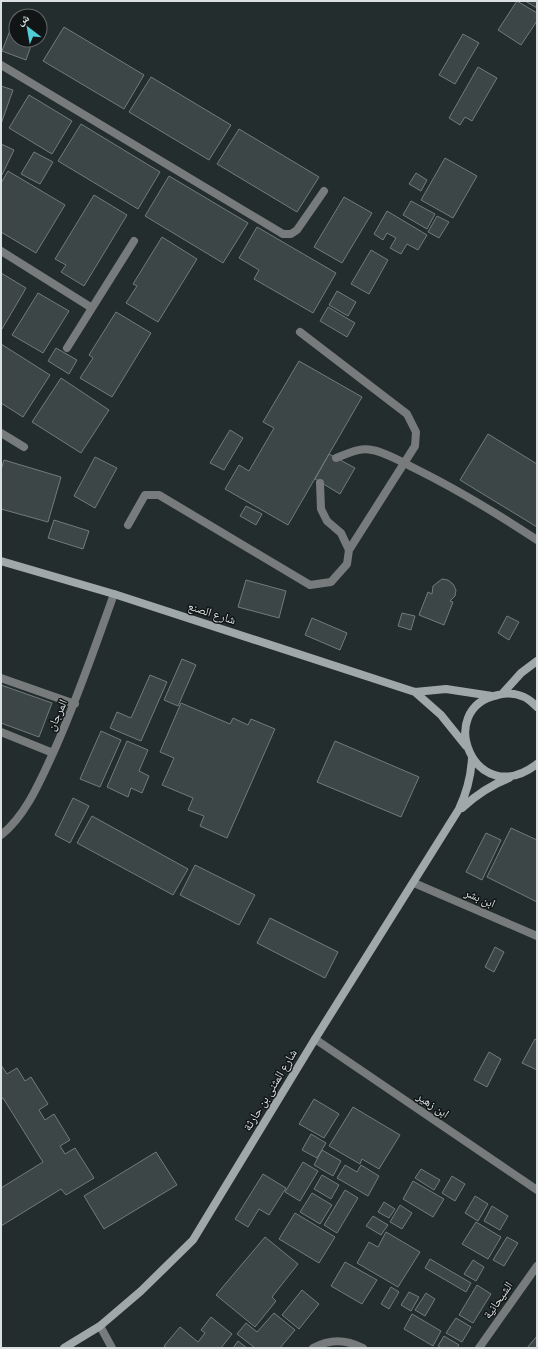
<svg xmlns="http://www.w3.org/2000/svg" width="538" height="1349" viewBox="0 0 538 1349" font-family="'Roboto Condensed','Noto Naskh Arabic',sans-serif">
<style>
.building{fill:#3d4647;stroke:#717b7c}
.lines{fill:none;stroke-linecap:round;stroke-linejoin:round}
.lane{stroke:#777b7b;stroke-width:8}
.street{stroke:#777b7b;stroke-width:8}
.secondary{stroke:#a1a8a9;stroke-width:8}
.labels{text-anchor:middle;stroke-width:3;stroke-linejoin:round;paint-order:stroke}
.street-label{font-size:12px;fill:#dbe1e1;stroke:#111515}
</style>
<rect width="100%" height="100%" fill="#242d2e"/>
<!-- building -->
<path class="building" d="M517 1 537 13V21L521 45 498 30Z
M525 1H537V8Z
M64 27 144 75 124 109 43 61Z
M11 28 16 30V40H33L26 60 2 51Z
M463 34 479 43 455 84 439 75Z
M478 67 497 78 472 121 465 117 460 125 449 118Z
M151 77 231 125 209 160 129 112Z
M1 86 13 90 1 124Z
M29 95 72 121 52 154 9 128Z
M81 124 160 172 138 209 58 161Z
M239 129 319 177 297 212 217 164Z
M1 144 14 150 2 175 1 174Z
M34 152 53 162 40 184 21 174Z
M445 158 477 176 453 218 421 200Z
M8 171 65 205 36 253 1 232V183Z
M416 173 427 180 421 191 409 184Z
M169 176 248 223 223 263 145 216Z
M94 195 127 215 84 286 61 272 66 265 55 259Z
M344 197 372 213 342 263 314 247Z
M411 201 435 214 427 229 403 215Z
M387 211 427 235 418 250 407 244 401 254 390 248 396 238 387 233 383 240 374 234Z
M437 216 449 222 439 238 428 232Z
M257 227 336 273 313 313 254 279 259 270 239 258Z
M162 237 197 259 158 322 126 303 137 286 133 284Z
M371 250 388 260 369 294 351 284Z
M1 273 26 288 2 329 1 328Z
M337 291 356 302 348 316 329 305Z
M38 293 69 311 43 353 12 335Z
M328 307 355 323 347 337 320 321Z
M116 312 151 333 112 397 80 378 93 358 89 355Z
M1 344 50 375 23 417 1 403Z
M56 348 77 360 69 374 48 361Z
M299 361 362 397 288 525 225 489 239 465 249 471 274 428 263 422Z
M61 378 109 410 81 453 32 422Z
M230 430 243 438 224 470 210 463Z
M488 434 537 464V527L460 480Z
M329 454 355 468 340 494 315 479Z
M95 457 117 468 95 508 74 496Z
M4 460 61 477 48 522 1 509V470Z
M246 506 262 514 256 525 240 516Z
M54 520 89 531 83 549 48 538Z
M442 579 448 580 453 584 456 590 455 596 450 601 453 602 444 625 419 615 428 592 432 594 433 586Z
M246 580 286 591 279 618 238 607Z
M402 613 415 616 411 630 398 626Z
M507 616 519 622 509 640 498 633Z
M312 618 347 633 340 650 305 635Z
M182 659 196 665 178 706 164 700Z
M150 675 167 682 141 741 110 728 117 712 131 718Z
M1 685 52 703 39 737 1 723Z
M181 703 230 724 233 718 248 725 251 719 275 729 227 838 200 826 204 816 188 810 193 798 162 785 174 758 160 752Z
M101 731 121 740 100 787 80 779Z
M127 741 148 750 139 771 149 776 142 793 131 788 128 797 107 787Z
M335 741 419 777 401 817 317 782Z
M73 798 89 806 70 843 55 835Z
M92 816 188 869 173 895 77 843Z
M511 828 537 840V902L487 877Z
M486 833 501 840 482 880 466 872Z
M195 865 255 895 239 925 180 895Z
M270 918 338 952 325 978 257 943Z
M495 947 504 952 494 972 485 967Z
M535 1039 537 1040V1070L522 1063Z
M489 1052 501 1059 487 1087 474 1080Z
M1 1065 7 1074 17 1068 25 1081 31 1077 48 1104 39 1110 45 1120 54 1114 70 1140 60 1146 65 1154 75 1148 94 1178 66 1195 61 1189 1 1226V1188L43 1162 3 1098 1 1099Z
M314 1099 339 1114 324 1138 299 1124Z
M353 1107 400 1135 379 1169 362 1159 360 1164 329 1146Z
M311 1134 326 1143 317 1158 302 1150Z
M322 1150 341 1161 333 1176 314 1165Z
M156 1152 177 1185 104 1229 84 1196Z
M303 1162 318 1171 300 1201 285 1192Z
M345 1165 357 1172 361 1165 379 1176 368 1196 337 1178Z
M421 1169 440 1180 434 1190 415 1178Z
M263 1174 286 1188 269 1215 259 1209 248 1227 235 1219Z
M322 1175 339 1185 331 1199 314 1189Z
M452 1176 465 1184 455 1201 442 1193Z
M413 1181 444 1199 433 1217 403 1199Z
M345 1190 358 1198 337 1233 324 1225Z
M312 1193 332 1205 320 1224 300 1212Z
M475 1196 488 1204 478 1221 465 1213Z
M384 1202 395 1209 389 1218 378 1212Z
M400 1205 412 1213 402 1229 390 1222Z
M492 1206 508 1216 500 1230 484 1221Z
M295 1213 335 1237 319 1263 279 1239Z
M373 1216 388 1225 381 1235 366 1226Z
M476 1222 501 1237 488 1259 462 1244Z
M386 1232 420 1252 398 1287 357 1263 369 1242 378 1247Z
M265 1237 298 1264 272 1297 276 1301 255 1327 216 1295Z
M507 1237 518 1243 504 1266 493 1260Z
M430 1259 471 1283 466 1292 425 1268Z
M473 1260 484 1267 476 1281 464 1274Z
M345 1262 377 1280 362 1304 331 1286Z
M477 1285 491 1294 473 1323 459 1315Z
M391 1287 399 1292 389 1309 381 1304Z
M302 1290 319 1304 299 1329 282 1315Z
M409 1292 419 1297 411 1311 401 1305Z
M426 1293 435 1299 425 1316 415 1310Z
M274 1313 295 1330 280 1348H255L237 1334 246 1323 257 1332Z
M412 1314 441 1331 433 1346 404 1329Z
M211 1317 232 1334 221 1348H167L164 1346 180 1327 198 1342 205 1333 201 1330Z
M456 1318 471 1327 462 1342 446 1333Z
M444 1336 459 1345 457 1348H442L438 1346Z
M537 1336V1348H527Z
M238 1341 247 1348H233Z"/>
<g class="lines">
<!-- lane -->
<path class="lane" d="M300 332 407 414 416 432 415 446 349 550
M336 458C347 454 360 447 372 450 385 452 404 463 416 469 458 490 498 514 537 540
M128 525 145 495H159L310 585 331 582 347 564 349 550 341 533 327 521 321 509 320 483"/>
<!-- street -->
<path class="street" d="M1 65 283 234H291L297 230 324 191
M1 251 92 308
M67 348 134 241
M1 433 24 447
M1 678 75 704
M1 732 53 753
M1 835C26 816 41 779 54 751 77 700 95 647 114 594
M414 883 537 936
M315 1039 537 1190
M100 1326 112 1348
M313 1348C330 1339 345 1339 363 1348
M479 1348 537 1266"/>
<!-- secondary -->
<path class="secondary" d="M1 561 114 594 415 692 446 689 492 696
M415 692 441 715 466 746
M503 693 521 673 537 661
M537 707C527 696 513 691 498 695 433 708 475 812 537 764
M462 808C476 795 491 785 509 778
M64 1348 100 1326 141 1291 193 1240 315 1039 459 809C467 792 471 777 472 758"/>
</g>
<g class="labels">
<!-- street labels -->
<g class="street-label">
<text transform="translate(212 613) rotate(18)" y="4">شارع الصنع</text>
<text transform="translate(57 715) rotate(-66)" y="4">المرجان</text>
<text transform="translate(480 898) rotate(23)" y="4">ابن بشر</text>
<text transform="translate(270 1090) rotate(-59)" y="4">شارع المثنى بن حارثة</text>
<text transform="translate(433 1105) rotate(34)" y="4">ابن زهير</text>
<text transform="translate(498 1300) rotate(-55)" y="4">الشيحانية</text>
</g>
</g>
<!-- border -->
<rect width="538" height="1349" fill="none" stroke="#dbe1e1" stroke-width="4"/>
<!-- north arrow -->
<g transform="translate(28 28) rotate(329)"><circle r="19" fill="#111515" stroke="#626767"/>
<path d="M0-3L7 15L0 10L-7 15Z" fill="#52ccd5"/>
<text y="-6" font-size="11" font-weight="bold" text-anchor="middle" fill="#dbe1e1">ش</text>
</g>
</svg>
